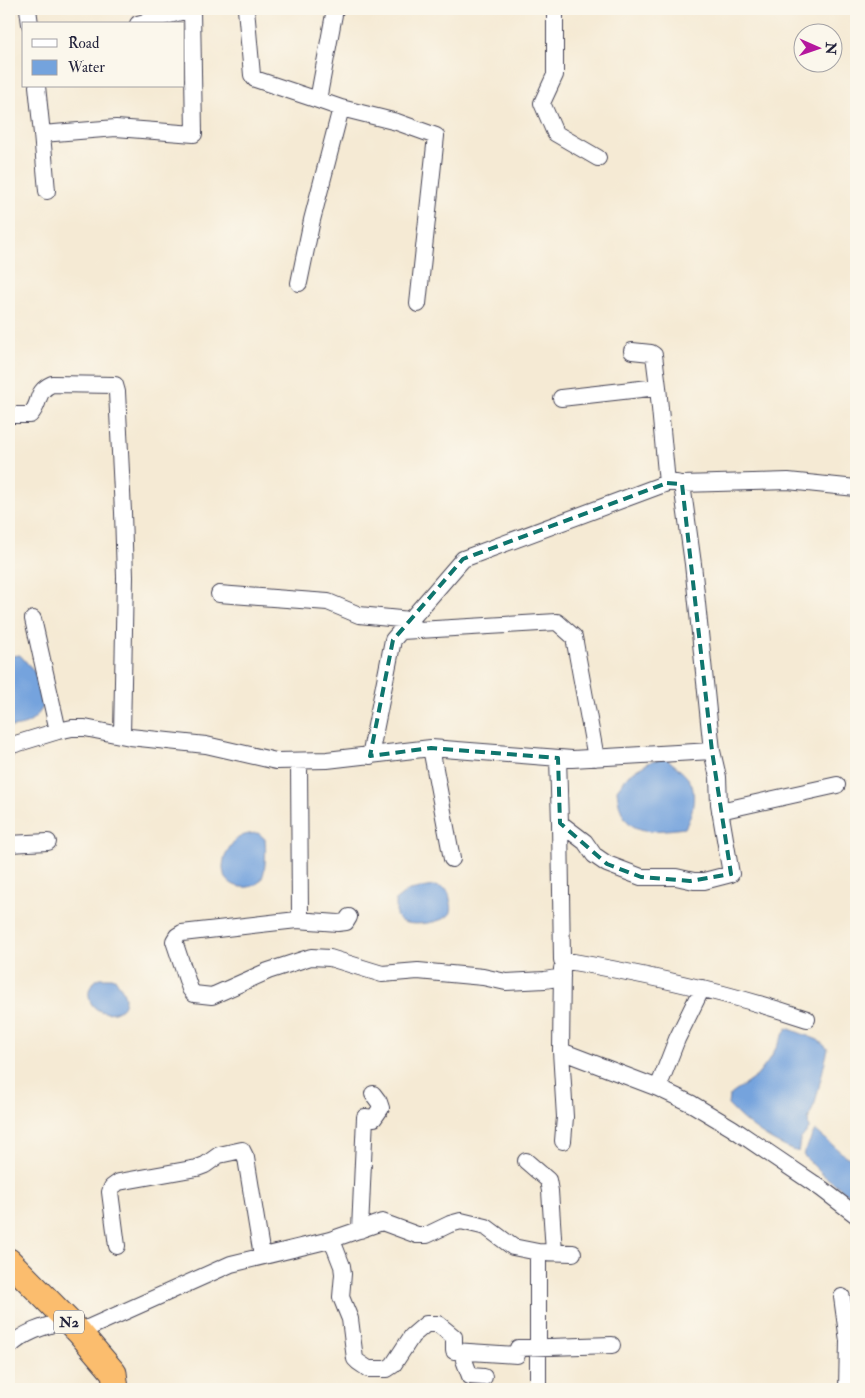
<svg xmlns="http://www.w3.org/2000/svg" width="865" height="1398" viewBox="0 0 865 1398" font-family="'IM FELL Double Pica',serif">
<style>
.water{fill:#74a3dd;stroke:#4b628c}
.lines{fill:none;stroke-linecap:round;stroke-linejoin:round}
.minor-casing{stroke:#424052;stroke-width:18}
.highway-casing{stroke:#424052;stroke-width:27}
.minor{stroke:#fff;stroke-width:16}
.highway{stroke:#fbbd6e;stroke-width:25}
.marked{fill:none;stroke:#0f766e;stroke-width:4;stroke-dasharray:10 6;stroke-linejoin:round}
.labels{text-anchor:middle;stroke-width:5;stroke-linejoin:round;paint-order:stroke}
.shield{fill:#fbf7ec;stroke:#636270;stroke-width:1}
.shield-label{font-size:14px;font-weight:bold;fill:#22223b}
</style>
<rect width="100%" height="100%" fill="#fbf7ec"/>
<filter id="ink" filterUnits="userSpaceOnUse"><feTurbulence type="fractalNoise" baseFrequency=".02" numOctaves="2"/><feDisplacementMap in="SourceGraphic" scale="10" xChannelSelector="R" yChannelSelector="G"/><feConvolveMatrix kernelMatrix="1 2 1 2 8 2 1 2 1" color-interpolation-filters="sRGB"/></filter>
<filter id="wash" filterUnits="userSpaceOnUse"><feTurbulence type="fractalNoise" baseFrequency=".0096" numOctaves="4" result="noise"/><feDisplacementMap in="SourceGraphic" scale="20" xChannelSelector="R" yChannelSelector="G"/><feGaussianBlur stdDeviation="1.12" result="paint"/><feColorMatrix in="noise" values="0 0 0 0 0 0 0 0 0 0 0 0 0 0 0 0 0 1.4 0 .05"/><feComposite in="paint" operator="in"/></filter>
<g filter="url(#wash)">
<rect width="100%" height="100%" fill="#f5ead4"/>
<!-- water -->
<path class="water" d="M20 655 34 671 46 702C35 720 31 726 9 727V656Z
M666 758C674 765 688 775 692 785 696 799 692 815 685 828 648 832 621 838 617 790L629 774 652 761Z
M258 833 265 839C266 848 266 870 262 878 253 896 210 888 227 852 235 837 242 834 258 833Z
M434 886C444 888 449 888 450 899 451 904 453 909 450 914 443 923 411 927 401 921 400 921 396 916 396 915V900L409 890Z
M99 978H115C119 985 125 992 125 999 125 1018 92 1017 89 997 88 988 92 983 99 978Z
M787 1028 818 1040 828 1049 815 1103 808 1120 809 1129 800 1140 798 1152C770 1142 748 1126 728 1105L729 1096 757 1076 770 1059Z
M815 1130 844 1155 856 1162V1200L822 1174 803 1155Z"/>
</g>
<g filter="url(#ink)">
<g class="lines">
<defs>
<path id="minor" d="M28 9 30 24
M246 9 252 75 255 79 318 100
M555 9V75L542 103 555 133 598 158
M138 24 191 9
M37 86 42 134
M341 108 397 122 436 136 418 304
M47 191 42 134 116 128 194 134 192 9
M299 283 312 220 341 108 318 100 335 9
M632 351 651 353 654 355 658 387
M561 398 658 387 667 483H677
M9 415H30C42 403 34 392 52 384L115 385 117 392 123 512 125 577 122 735
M219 594 328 602 359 615 410 620
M33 619 58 731
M401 631 557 622 574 637 596 758
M9 746 58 731 72 728H85L130 737 206 745 276 761 327 760 431 748 572 759 712 751
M431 748 452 859
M370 756 393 640 463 559 667 483
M558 758 560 823 562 960C645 974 727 992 807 1019
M299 761 300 916 297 920 182 933 177 936 174 941 190 989 194 994 212 996 268 971 311 957 330 958 382 974 418 971 483 977 506 982 545 980 562 977
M720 811 837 785
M560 823 585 842 594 855 607 864 641 877H676L694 881H704L731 874 719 804 718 777 712 751 693 564 682 484 788 481 856 488
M9 844 48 842
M297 920 338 923 346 922 349 917
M562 968 561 1051 565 1117 563 1141
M561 1051 658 1088 692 1104 732 1128 822 1189 856 1215
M658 1088 677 1039 702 988
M526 1161 548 1180 550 1191 554 1252
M360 1230 365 1117 374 1118 381 1108 379 1102 373 1094
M330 1240 335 1248 342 1266 343 1274 341 1297 350 1319 355 1359C359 1364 364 1365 368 1369H387L393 1365 412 1336 426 1324H438L454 1337V1351L517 1355 518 1348 612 1345
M117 1246 110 1192 112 1187 119 1182 197 1168 205 1165 219 1155 242 1150 246 1158 262 1256
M538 1252V1389
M842 1297 848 1341 847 1389
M79 1332 231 1264 330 1240 382 1222 417 1235H427L450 1224 461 1221 486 1227 513 1247 538 1252 573 1253
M9 1347C25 1331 46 1326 67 1320
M466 1352 464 1360 470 1376 484 1377"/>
<path id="highway" d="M9 1261 79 1332 114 1373 116 1389"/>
</defs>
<!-- minor casing -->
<use href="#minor" class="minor-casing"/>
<!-- highway casing -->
<use href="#highway" class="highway-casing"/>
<!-- minor -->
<use href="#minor" class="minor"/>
<!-- highway -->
<use href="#highway" class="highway"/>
</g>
</g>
<!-- marked area -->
<path class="marked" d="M667 483 682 484 712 751 731 874 690 881 641 877 607 864 560 823 558 758 431 748 370 756 393 640 463 559Z"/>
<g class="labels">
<!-- shield labels -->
<rect class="shield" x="54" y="1310.5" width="30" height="23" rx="4"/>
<g class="shield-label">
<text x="69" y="1327">N2</text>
</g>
</g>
<!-- margin -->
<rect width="865" height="1398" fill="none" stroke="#fbf7ec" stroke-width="30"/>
<!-- legend -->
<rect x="22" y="22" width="162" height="65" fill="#fbf7ec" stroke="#a4a2a5"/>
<rect x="32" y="39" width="25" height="8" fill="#ffffff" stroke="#a4a2a5"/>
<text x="68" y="48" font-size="15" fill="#22223b">Road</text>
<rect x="32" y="60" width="25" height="15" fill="#74a3dd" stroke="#a4a2a5"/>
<text x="68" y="72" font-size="15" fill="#22223b">Water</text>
<!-- north arrow -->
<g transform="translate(818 48) rotate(92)"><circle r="24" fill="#fbf7ec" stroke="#a4a2a5"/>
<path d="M0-4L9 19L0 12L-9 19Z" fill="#b5179e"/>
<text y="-8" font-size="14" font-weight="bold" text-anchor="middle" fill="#22223b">N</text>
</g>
</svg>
